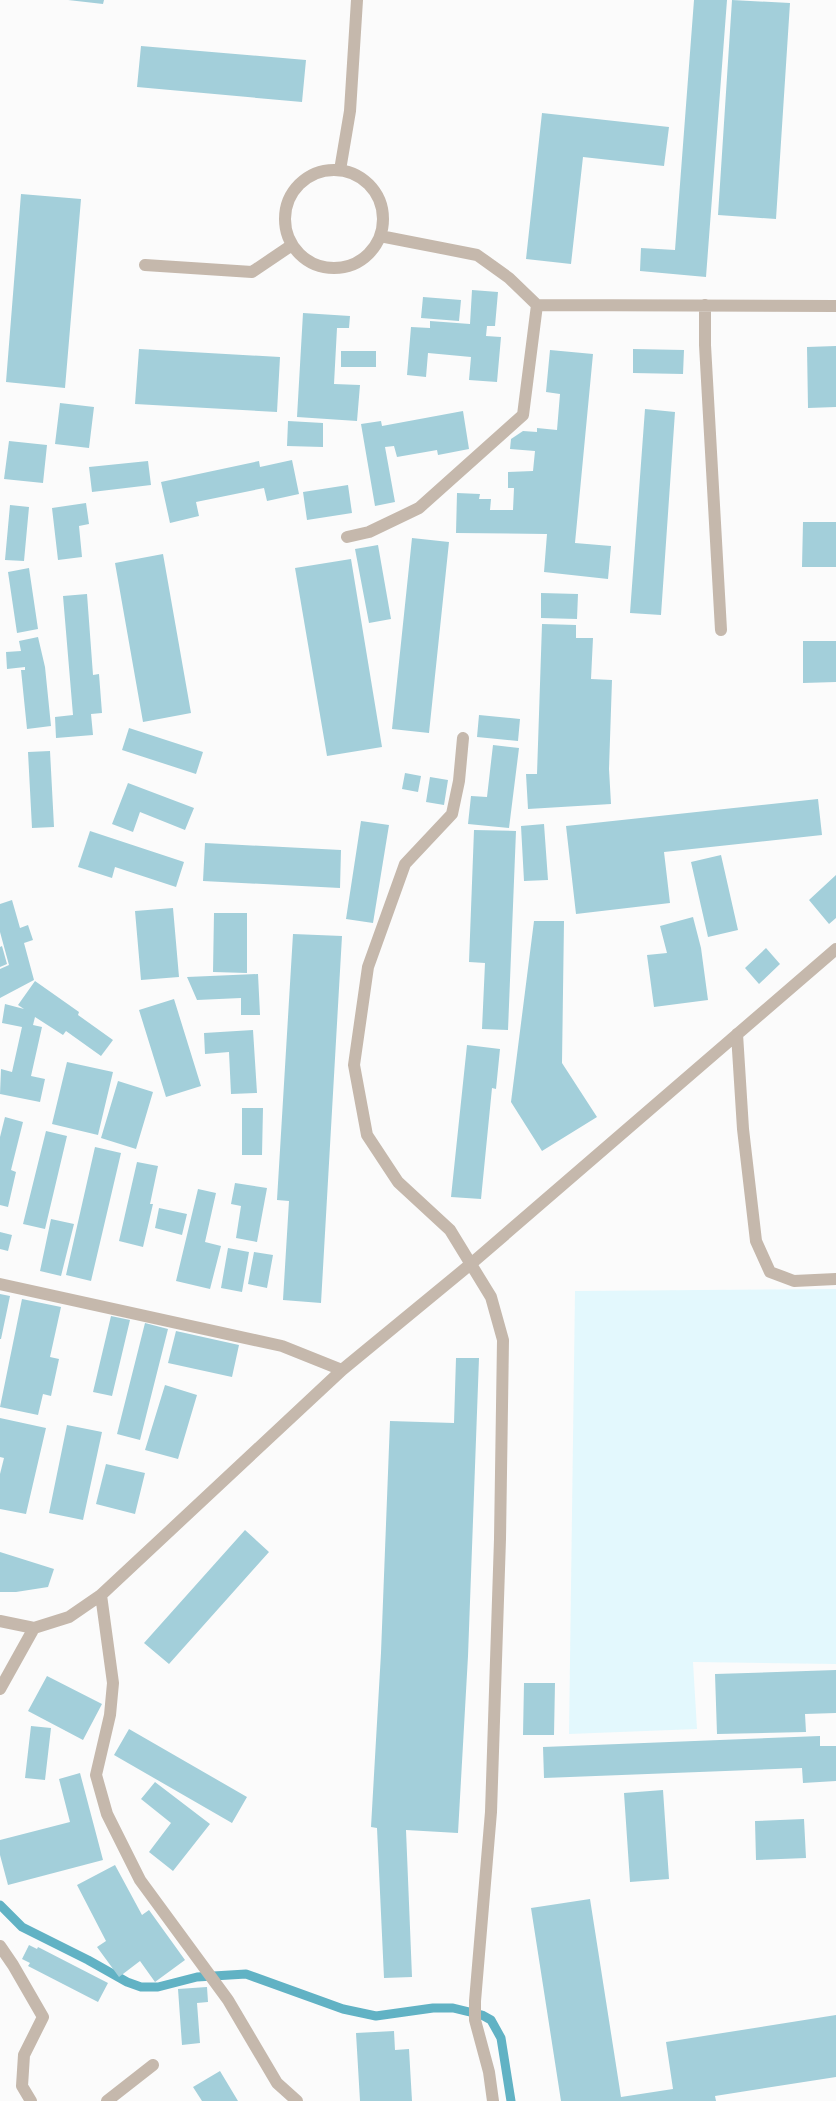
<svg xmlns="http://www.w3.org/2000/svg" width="836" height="2101" viewBox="0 0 836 2101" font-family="'Noto Serif',serif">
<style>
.built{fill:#e3f8fd}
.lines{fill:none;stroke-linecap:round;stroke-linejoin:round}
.stream{stroke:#61b2c4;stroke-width:9}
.building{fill:#a3cfda}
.minor{stroke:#c5b8ac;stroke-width:12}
</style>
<rect width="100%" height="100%" fill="#fbfbfb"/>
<!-- built -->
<path class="built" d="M836 1289V1664L693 1662 697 1729 569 1734 575 1291Z"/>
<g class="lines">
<!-- stream -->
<path class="stream" d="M0 1905 22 1927 88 1960 127 1982 141 1987H158L197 1977 246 1974 343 2009 376 2016 433 2008H453L482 2015 491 2020 501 2038 511 2101"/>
</g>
<!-- building -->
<path class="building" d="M68 0H104L103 4Z
M694 0H727L706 277 640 271 641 248 675 250Z
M732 0 790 3 776 219 718 215Z
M141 46 306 60 302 102 137 87Z
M542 113 669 127 664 166 583 157 571 264 526 259Z
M21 194 81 199 65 388 6 382Z
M472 290 498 292 495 326H487L486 336 501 337 497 382 469 380 471 357 428 353 426 377 407 375 411 327 430 328V321L470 324Z
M423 297 461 300 459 321 421 318Z
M303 313 350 316 349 328H337L334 384 360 385 357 421 297 417Z
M836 346V407L808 408 807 347Z
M139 349 280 357 277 412 135 404Z
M633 349 684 350 683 374 633 373Z
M550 350 593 354 575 543 611 546 608 579 544 572 547 534 456 533 457 493 480 494 479 499H491L490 510H513L514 488H508V472L533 471 535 451 510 449 511 439 523 431 537 432V428L557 430 560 394 546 392Z
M341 351H376V367H341Z
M60 403 94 407 89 448 55 444Z
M645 409 675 412 661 615 630 613Z
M463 411 469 449 438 455 437 450 397 457 394 446 385 447 395 502 375 506 361 424 381 421 382 426Z
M288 421 323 423V447L287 446Z
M9 441 47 445 43 483 4 479Z
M292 460 299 494 267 501 264 488 196 502 199 516 170 523 161 482 259 461 260 467Z
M148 461 151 485 92 492 89 467Z
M348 485 352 513 307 520 303 492Z
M86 503 89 524 79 526 82 557 58 560 52 508Z
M10 505 29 507 24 561 5 560Z
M803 522H836V567H802Z
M412 538 449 542 429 733 392 729Z
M378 545 391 619 369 623 355 549Z
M163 554 191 713 143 722 115 563Z
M351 559 382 747 327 756 295 568Z
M29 568 38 629 17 633 8 572Z
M541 593 578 594 577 619 541 618Z
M87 594 93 675 99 674 102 713 91 714 93 735 56 738 55 717 73 715 63 596Z
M542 624 576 625V638H593L591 679 612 680 609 769 611 804 528 809 526 774H537Z
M38 637 45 667 51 726 27 729 21 670H25V667L7 669 6 652 21 651 19 641Z
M803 641H836V682L803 683Z
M479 715 520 719 518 741 477 737Z
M129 728 203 752 196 774 122 750Z
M493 745 519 748 509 828 468 824 471 796 487 797Z
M50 751 54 827 32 828 28 752Z
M405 773 421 776 418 792 402 789Z
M430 777 448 780 444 805 426 802Z
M128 783 194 808 185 830 140 812 133 832 112 824Z
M818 799 822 835 664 852 670 903 576 914 566 826Z
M361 821 389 825 373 923 346 919Z
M544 824 548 880 524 881 521 826Z
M474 830 516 831 508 1030 482 1029 485 963 469 962Z
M90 831 184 862 176 887 115 867 112 878 78 867Z
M205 843 341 850 340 888 203 881Z
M721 855 738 930 708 937 691 862Z
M836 875V918L829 924 809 900Z
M12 900 20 928 28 925 33 940 24 943 34 980 0 998V969L9 965 0 932V904Z
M173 908 179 977 141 980 135 911Z
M214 913H247V973L213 972Z
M693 917 701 948 708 1000 654 1007 647 955 667 953 660 926Z
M534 921H564L562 1063 597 1117 542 1151 511 1102Z
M293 934 342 936 321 1303 283 1300 289 1201 277 1200Z
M2 946 7 964 0 967V947Z
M766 948 780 964 759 984 745 968Z
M258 974 260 1015H241V998L197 1000 187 977Z
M35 981 79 1012 78 1015 113 1040 101 1056 66 1031 63 1035 35 1017 33 1025 42 1027 31 1076 45 1079 40 1102 0 1094 1 1069 12 1072 22 1027 2 1023 5 1004 24 1009 18 1005Z
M174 999 201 1086 166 1097 139 1010Z
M253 1030 257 1093 231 1094 229 1052 205 1054 204 1033Z
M467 1045 500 1049 496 1089 492 1088 481 1199 451 1197Z
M67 1062 113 1072 98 1135 52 1124Z
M118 1081 153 1092 136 1149 101 1138Z
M242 1108H263L262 1155H242Z
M5 1117 23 1122 11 1170 16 1172 8 1207 0 1205V1137Z
M46 1131 67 1136 45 1229 23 1224Z
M95 1147 121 1153 91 1281 66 1275Z
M137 1162 158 1166 150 1204H153L143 1247 119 1241Z
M235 1183 267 1188 257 1242 236 1238 241 1206 231 1204Z
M198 1189 216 1193 205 1242 221 1246 210 1289 176 1281Z
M159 1208 187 1214 182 1235 155 1228Z
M51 1219 74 1224 61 1276 40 1271Z
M0 1232 12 1235 8 1251 0 1249Z
M228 1248 249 1252 242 1292 221 1288Z
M254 1252 273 1255 267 1288 248 1284Z
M0 1294 10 1296 1 1339H0Z
M22 1299 61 1307 50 1357 59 1359 51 1396 43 1394 38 1415 0 1407Z
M111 1316 130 1320 112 1396 93 1392Z
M145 1323 168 1329 140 1440 117 1434Z
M176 1331 239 1345 232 1377 168 1363Z
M456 1358H479L468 1656 458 1833 406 1830 412 1977 384 1978 377 1828 371 1827 381 1653 390 1421 454 1423Z
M165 1385 197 1395 178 1459 145 1450Z
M0 1418 46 1428 26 1514 0 1509V1474L4 1458 0 1457Z
M67 1425 102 1432 83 1520 49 1513Z
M106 1464 145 1473 135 1514 96 1504Z
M245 1530 269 1552 169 1664 144 1643Z
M0 1552 54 1569 48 1587 16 1592H0Z
M836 1670V1713L805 1714 806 1732 717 1734 715 1674Z
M47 1676 102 1704 83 1740 28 1711Z
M524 1683H555L554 1735H523Z
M31 1726 51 1728 45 1780 25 1778Z
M129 1729 247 1797 232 1823 114 1755Z
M820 1736V1746H836V1781L803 1783 802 1768 544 1778 543 1747Z
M80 1773 103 1860 8 1885 0 1855V1840L70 1822 59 1779Z
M155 1782 210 1824 173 1871 149 1852 171 1823 141 1799Z
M663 1790 669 1879 630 1882 624 1793Z
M804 1819 806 1858 756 1860 755 1821Z
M115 1865 142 1915 149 1910 185 1960 155 1982 140 1961 119 1977 97 1947 106 1941 77 1885Z
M590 1899 621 2097 673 2089 666 2042 836 2015V2077L715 2096 716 2101H561L531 1908Z
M29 1945 37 1949 38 1947 108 1983 98 2002 28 1966 30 1963 22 1959Z
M207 1987 208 2002 197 2003 200 2043 182 2045 178 1989Z
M394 2031 395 2050 409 2049 412 2101H360L356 2033Z
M220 2071 238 2101H202L193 2087Z"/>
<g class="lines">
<!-- minor -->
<path class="minor" d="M340 170 350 111 357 0
M285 219a49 49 0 1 1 98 0a49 49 0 1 1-98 0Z
M380 236 477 255 509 278 537 305
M145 265 252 272 292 245
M705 305V345L721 630
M347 537 369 532 419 508 523 415 537 305 836 306
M463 738 459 781 452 814 405 864 368 967 354 1065 367 1135 398 1182 450 1230 491 1297 503 1340 500 1539 491 1812 475 2001V2020L489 2072 493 2101
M737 1034 743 1129 756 1241 770 1272 794 1281 836 1279
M0 1284 282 1346 342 1370
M101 1595 113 1683 110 1715 96 1775 107 1814 140 1880 228 2000 277 2083 297 2101
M0 1621 34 1628 69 1617 101 1595 342 1370 472 1263 836 949
M0 1689 34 1628
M0 1946 13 1965 43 2017 24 2055 22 2086 31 2101
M107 2101 153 2065"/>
</g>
</svg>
